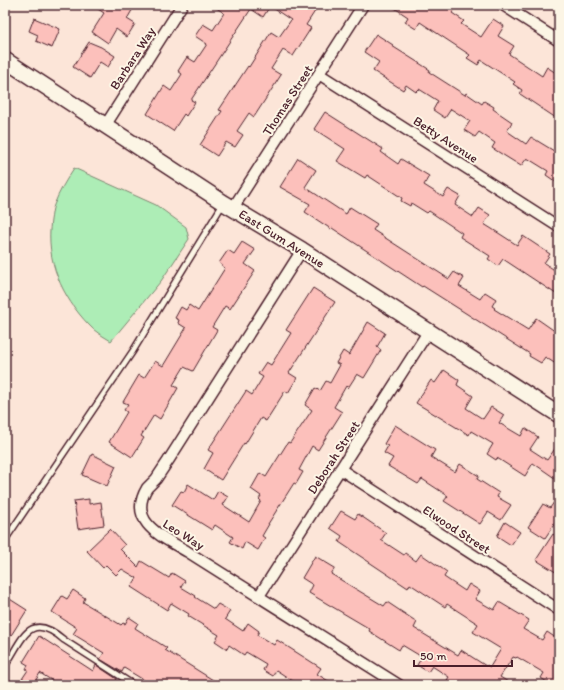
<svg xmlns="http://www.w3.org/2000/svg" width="564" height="690" viewBox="0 0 564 690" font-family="Itim,sans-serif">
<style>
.green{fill:#adedb6;stroke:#7c8670}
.building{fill:#fcc0bb;stroke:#4a1f2b}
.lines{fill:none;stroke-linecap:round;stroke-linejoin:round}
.lane-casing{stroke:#4a1f2b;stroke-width:8}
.street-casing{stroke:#4a1f2b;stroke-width:13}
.secondary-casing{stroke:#4a1f2b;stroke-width:18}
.lane{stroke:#fcf5e5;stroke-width:5}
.street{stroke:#fcf5e5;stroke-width:10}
.secondary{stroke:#fcf5e5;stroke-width:15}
.labels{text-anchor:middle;stroke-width:4;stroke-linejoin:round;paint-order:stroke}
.street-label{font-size:13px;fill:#4a1f2b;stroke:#fcf5e5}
</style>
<rect width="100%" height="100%" fill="#fce5d8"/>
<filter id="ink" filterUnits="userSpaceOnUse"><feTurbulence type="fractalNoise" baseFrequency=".025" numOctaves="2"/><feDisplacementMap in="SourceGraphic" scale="8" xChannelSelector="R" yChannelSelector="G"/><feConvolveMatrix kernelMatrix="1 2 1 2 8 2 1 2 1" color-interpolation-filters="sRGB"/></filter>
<g filter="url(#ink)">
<!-- green -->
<path class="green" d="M74 168 156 205 186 227 189 239 161 281 111 341C103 336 95 332 89 325 62 297 45 260 51 220 52 215 52 210 54 205 59 192 66 180 74 168Z"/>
<!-- building -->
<path class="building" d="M92 5H135L127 19 135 24 127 37 116 29 108 43 92 32 104 13Z
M212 5H319L306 25 311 28 293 56 283 50 271 69 281 75 254 117 249 113 237 131 243 135 235 147 226 142 217 156 200 145 222 111 219 110 248 66 249 67 271 32 279 37 291 20 270 6 263 17 251 9 191 100 195 102 186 116 184 114 173 131 147 114 164 86 171 91 182 74 178 71 187 57 195 62 207 44 195 36 203 24 213 30 224 13Z
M390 5H458L452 13 464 21 461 24 481 37 493 19 504 26 498 36 514 46 509 54 542 76 547 67 559 75V120L520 94 522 90 513 84 515 82 481 60 478 65 467 58 470 55 420 22 416 29 405 22 408 17Z
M34 18 60 29 52 48 36 41 38 35 29 31Z
M376 34 393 45 392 46 430 70 429 72 465 95 466 93 482 104 484 101 494 107 493 109 512 122 507 131 526 144 531 137 559 154V184L546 175 548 171 527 158 521 166 492 148 495 143 479 132 475 137 464 130 470 121 451 109 445 118 433 110 438 101 419 89 416 92 406 85 403 90 373 71 379 62 364 52Z
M89 42 101 47 115 56 108 67 100 62 90 78 73 67Z
M325 112 383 149 381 152 398 164 401 159 429 176 424 185 443 197 448 189 460 196 455 205 473 217 479 208 490 215 484 224 500 234 517 245 523 236 550 254 544 263 559 273V296L503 259 498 266 488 259 490 256 460 237 462 233 429 211 427 213 411 203 410 206 401 201 402 198 367 175 365 178 337 161 345 149 314 129Z
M298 158 316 170 305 187 346 214 350 207 377 224 373 230 449 279 454 272 464 278 459 286 480 299 485 292 496 299 492 306 495 308 494 309 528 330 536 318 559 334V366L545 357 541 363 529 356 530 354 423 286 422 287 332 228 331 229 305 212 310 204 280 187Z
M242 242 255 250 245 264 255 271 230 309 225 306 212 327 217 330 193 371 184 367 173 385 178 388 160 419 154 415 141 436 144 438 132 457 109 442 127 412 124 410 128 404 123 402 139 375 144 378 155 361 163 366 186 328 178 323 179 320 175 318 181 307 186 310 189 305 198 311 225 268 219 263 228 250 234 254Z
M313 288 335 302 289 373 297 378 288 393 285 391 266 421 261 418 245 444 244 443 221 480 204 469 213 453 208 450 246 391 252 395 263 377 258 374 266 362 271 365 291 333 286 330Z
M368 322 385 333 377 347 381 350 364 378 357 374 348 388 346 386 334 407 342 412 318 450 312 446 299 470 303 472 296 484 294 483 268 524H269L262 536 265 538 258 550 245 542 242 549 230 542 233 537 215 525 212 530 172 505 181 491 184 492 188 484 213 500 218 491 228 497 223 505 249 522 261 501 259 499 261 496 251 489 260 473 266 477 288 442 290 443 312 410 305 405 315 388 320 391 326 381 330 383 340 365 336 363 343 351 349 355Z
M444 370 459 380 457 385 473 396 466 408 483 419 491 407 504 415 499 423 521 436 525 428 538 437 530 449 547 460 559 443V481L533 463 525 476 497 458 496 460 487 454 493 444 471 431 469 435 416 403 431 380 435 383Z
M395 425 435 450 431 457 455 472 460 464 479 476 477 479 499 493 497 497 511 505 501 520 488 512 480 524 444 501 448 496 422 479 418 484 388 466 393 458 384 453 388 446 384 444Z
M92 454 116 466 107 486 82 475Z
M559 495V517L545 538 528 527 543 504 550 508Z
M89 499V504L101 502 104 525 78 529 74 501Z
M341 511 355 519 358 514 386 533 381 540 404 555 405 553 416 561 421 554 447 572 444 577 465 591 469 584 480 591 475 599 494 610 499 602 529 620 523 629 542 640 547 632 559 640V685H551L541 678 544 673 517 657 516 658 513 657 500 677 513 685H444L449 677 432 666 428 672 417 665 422 657 402 645 399 650 369 631 370 629 309 593 313 585 302 578 315 556 335 568 331 574 384 606 387 602 417 622 414 628 458 655 461 650 486 666 487 665 490 667 501 649 473 632 478 624 447 604 445 607 410 584 408 588 339 542 342 536 330 528Z
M505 522 520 532 511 545 497 536Z
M110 529 125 545 120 549 138 567 141 561 169 578 172 573 185 581 181 587 196 596 195 597 214 609 218 604 230 611 225 619 243 631 248 623 259 631 257 635 274 645 277 640 321 668 317 674 335 685H299L276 670 273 676 263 670 266 664 246 652 244 655 229 645 227 649 215 641 219 635 188 616 189 614 171 603 167 610 131 587 137 578 122 569 116 575 106 565 103 568 87 551Z
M553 534 559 538V574L536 560Z
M73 590 85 598 83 602 121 625 123 623 125 624 129 617 138 623 135 628 167 648 165 650 221 685H152L124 668 122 672 100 659 104 653 73 634 77 628 52 612 62 596 67 599Z
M5 596 27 610 5 645Z
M39 636 93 671 96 665 117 679 114 685H59L40 673 33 685H18L28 670 26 669 28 665 23 662Z"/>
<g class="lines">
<defs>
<path id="lane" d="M5 540 133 351 223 204
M5 666C23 639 29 610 64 640L134 685"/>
<path id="street" d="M503 5 559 41
M319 74 559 227
M105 126 182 5
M233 208 363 5
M302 250 168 461C164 467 160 473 156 479 153 482 150 485 147 488 126 523 165 538 188 552L399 685
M340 469 559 610
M259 596 428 332"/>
<path id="secondary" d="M5 60 224 203 302 250 559 415"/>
</defs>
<!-- lane casing -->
<use href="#lane" class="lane-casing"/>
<!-- street casing -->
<use href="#street" class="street-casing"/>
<!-- secondary casing -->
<use href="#secondary" class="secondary-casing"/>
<!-- lane -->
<use href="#lane" class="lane"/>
<!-- street -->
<use href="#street" class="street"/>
<!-- secondary -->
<use href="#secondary" class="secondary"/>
</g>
</g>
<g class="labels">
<!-- street labels -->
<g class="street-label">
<text transform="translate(132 58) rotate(-57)" y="5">Barbara Way</text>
<text transform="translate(287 100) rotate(-57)" y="5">Thomas Street</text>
<text transform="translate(446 139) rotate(33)" y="5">Betty Avenue</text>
<text transform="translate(282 238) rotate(32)" y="5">East Gum Avenue</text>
<text transform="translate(333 457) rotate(-57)" y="5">Deborah Street</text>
<text transform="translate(457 529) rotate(33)" y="5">Elwood Street</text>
<text transform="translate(184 534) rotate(32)" y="5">Leo Way</text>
</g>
</g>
<!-- margin -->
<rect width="564" height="690" fill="none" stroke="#fcf5e5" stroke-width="20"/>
<rect x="10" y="10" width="544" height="670" fill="none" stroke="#4a1f2b" stroke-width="1.5" filter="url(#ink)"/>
<!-- scale -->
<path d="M414 660v6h98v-6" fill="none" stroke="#4a1f2b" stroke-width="2"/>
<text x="420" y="660" font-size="12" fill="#4a1f2b" stroke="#fcf5e5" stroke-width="3" paint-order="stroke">50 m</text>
</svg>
